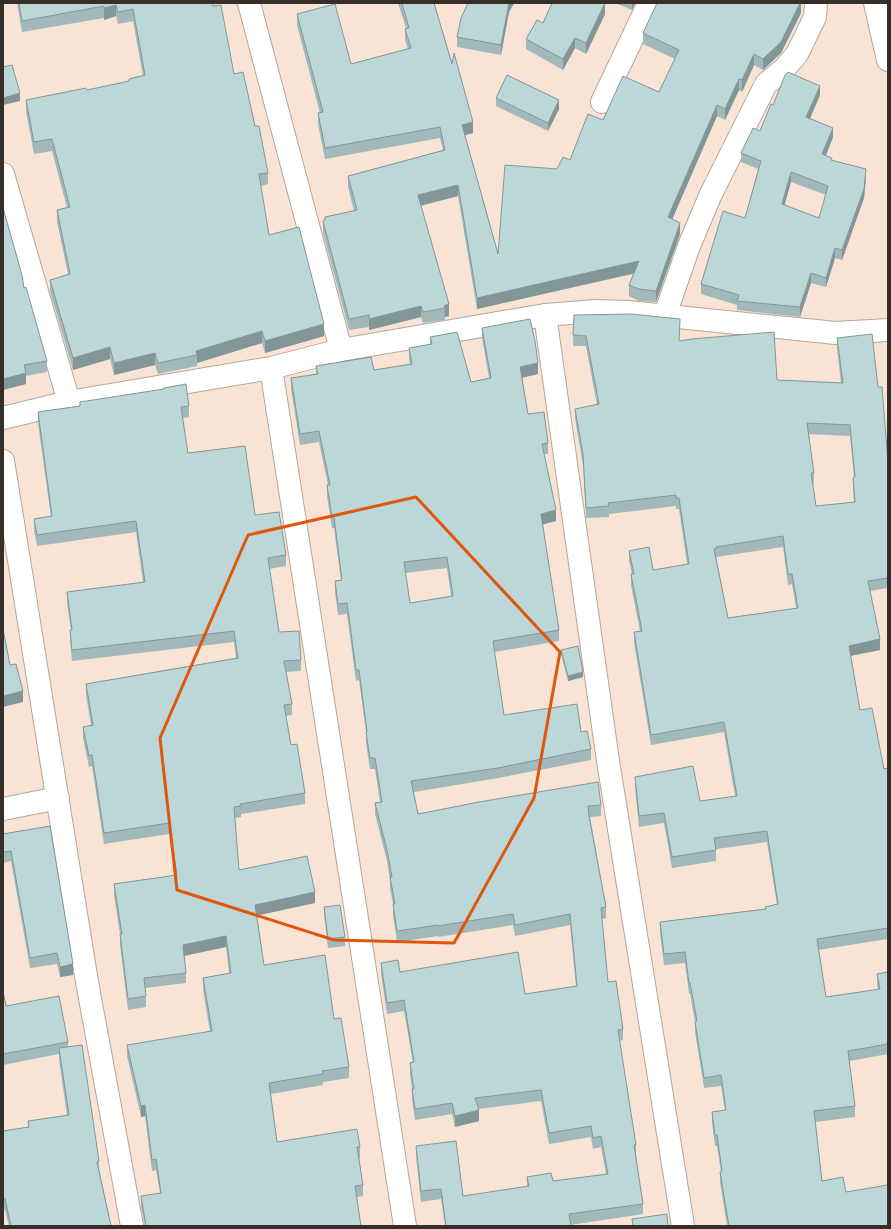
<svg xmlns="http://www.w3.org/2000/svg" width="891" height="1229" viewBox="0 0 891 1229" font-family="'PT Sans Narrow',sans-serif">
<style>
.lines{fill:none;stroke-linecap:round;stroke-linejoin:round}
.street-casing{stroke:#b9a698;stroke-width:24}
.street{stroke:#fff;stroke-width:22}
.wall{fill:#a1b9ba;fill-rule:evenodd}
.shaded-wall{fill:#839697}
.building{fill:#bbd7d8;stroke:#839697;fill-rule:evenodd}
.marked{fill:none;stroke:#df570d;stroke-width:3;stroke-linejoin:round}
</style>
<rect width="100%" height="100%" fill="#f8e3d5"/>
<g class="lines">
<defs>
<path id="street" d="M249 3 341 350
M875 3 888 60
M602 102 649 3
M3 174 69 402
M545 315 608 761 683 1226
M665 315 689 246 710 196 766 84 784 69 797 54 815 17 816 3
M271 368 405 1226
M3 418 69 402 271 368 341 350 545 315 596 311 628 312 836 333 888 330
M3 461 87 982 132 1226
M3 809 58 798"/>
</defs>
<!-- street casing -->
<use href="#street" class="street-casing"/>
<!-- street -->
<use href="#street" class="street"/>
</g>
<!-- wall -->
<path class="wall" d="M17 3H212L234 74 255 126 268 173V184L261 186 269 235 324 336 265 353 262 343 197 363V366L158 374 155 365 114 375 110 359 73 370 50 291V280L68 274 57 222V210L67 208 52 151 34 154 26 112V100L87 90 129 81V79L143 76 133 21 118 24 116 16 104 20V18L22 32Z
M398 3H434L473 133 465 135 498 254 557 169 570 160 603 120 659 92 675 59 643 44V33L801 3V13L781 53 763 70 754 65 742 92 739 90 725 120 717 116 672 219 680 234 656 302 639 301 629 296V285L633 274 477 309 458 196 421 206 449 316 445 317V320L423 323 421 317 369 330V327L349 330 323 233V221H325V217L354 211 348 187V176L443 150 440 138 325 159 318 124V113H320L297 25V14L351 64 408 49 405 40V29L406 28Z
M468 3H514L509 12 501 55 457 47V37Z
M615 3H635L632 10Z
M605 14 586 54 575 48 563 70 526 49V39L543 23Z
M820 95 810 119 833 137 826 156 832 160 866 178 864 198 842 260 835 258 826 287 811 283 800 317 737 310V305L701 294V284L745 218 758 169 741 162V153L760 131 773 105ZM791 182 826 195 819 218 784 205Z
M496 98 559 109 548 131 496 106Z
M24 288 47 361V372L26 376V384L3 390Z
M574 315 680 341 777 380 841 383 837 348V338L878 387 888 462V588L870 591 880 650 851 656 860 710 884 769 888 768V939L818 950 826 997 878 990 877 985V974L888 972V1054L849 1061 855 1106V1117L815 1122 822 1181 846 1192 888 1226H727L720 1182V1172H721L717 1146H715L712 1123V1112L725 1111 721 1086 704 1088 695 1032V1022L690 993 689 994 685 963 664 965 660 933V922L765 909V907L777 905 767 842 716 849V861L672 868 664 823 639 827 635 788V777L700 801 735 796 724 732 651 745 634 642V632L640 631 631 585V574H632L629 561V551L653 570 687 564 679 509H676V506L609 514V517L586 518 583 465 575 419V409L597 405 586 346H573ZM808 434 850 436 854 478H853V488L854 502 816 506 813 484H814V473ZM783 547 788 585 792 584 796 608 728 618 716 557Z
M482 328 538 374 522 378 528 414 548 443V454H544L556 521 542 524 559 630V641L494 652 504 715 581 732 591 749V760L498 778 414 792 418 814 601 805V816L590 817 606 907V918L602 919 608 982 623 1029V1040L619 1041 636 1145V1156L643 1204V1214L570 1225 571 1226H445L441 1199 421 1202 416 1156V1146L463 1196 527 1187V1177L553 1181 606 1174 601 1147 593 1149 591 1137 549 1144 541 1101 478 1109 479 1121 455 1127 452 1114 415 1120 412 1100V1089L410 1074V1063H413L404 1011 387 1014 381 974V963L400 972 525 994 576 987 570 925 515 936 513 925 438 937V936L397 942 393 915V904L390 888V880L387 861 375 814V803L380 802 375 769H370L366 743V732L359 680 356 681 347 614 338 615 335 592V581L341 580 334 528H332L327 496V485H328L319 442 300 445 291 389V378L316 374V366L374 370 410 364 409 359V348L430 344V337L471 382 489 378 482 338ZM447 568 451 596 410 603 405 573Z
M80 402 189 406V417L182 418 188 453 255 515 286 555V566L269 569 279 632 301 660V671L286 672 292 704V715L286 716 291 745 305 793V804L241 814V817L235 818 239 870 315 903 257 915 264 965 334 1019 349 1067V1078L323 1082V1085L271 1094 277 1142 360 1147V1158H359L363 1185V1196L356 1197 361 1226H145L141 1207V1196L160 1193 156 1170 152 1171 145 1116 141 1117 127 1056V1045L210 1032 203 989V978L229 973 226 947 184 956 186 973V983L145 988 146 996V1007L128 1010 120 945V934L114 895V884L176 875 169 834 104 844 92 766 89 767 83 738V727L91 725 86 695V684L236 658 234 642 72 661 70 641V630H71L67 603V592L143 582 136 532 37 546 34 530V519L51 517 38 423V412L80 406Z
M561 650 583 677 568 681 561 655Z
M3 834 73 975 60 977 57 964 30 968 11 861 3 863Z
M324 907 345 937V946L328 948 324 915Z
M3 991 6 1006 68 1042V1047L99 1161V1169L111 1226H9L5 1210 3 1209V1131L28 1127V1121L67 1116 59 1059V1054L3 1065Z"/>
<!-- shaded-wall -->
<path class="shaded-wall" d="M509 3H514L509 12 501 55V45Z
M605 3V14L586 54V43Z
M632 3H635L632 10Z
M800 3H801V13L781 53 763 70V59Z
M116 5V16L104 20V8Z
M575 38V48L563 70V59Z
M754 54V65L742 92V80Z
M739 79V90L725 120V109Z
M820 86V95L806 127V117Z
M20 93V101L3 105V98Z
M559 100V109L548 131V123Z
M717 105V116L668 229V217Z
M473 122V133L462 136V125Z
M833 128V137L822 164V154Z
M866 169V178L864 198 842 260V250Z
M791 172V182L782 214V204Z
M458 185V196L418 206V195Z
M680 223V234L656 302V291Z
M835 248V258L826 287V278Z
M639 261V272L477 309V298Z
M811 273V283L800 317V307Z
M449 304V316L445 317 444 306Z
M421 306V317L369 330V319Z
M324 324V336L265 353V341Z
M262 331V343L197 363V355L196 351Z
M110 347V359L73 370V358Z
M155 353V365L114 375V363Z
M538 363V374L520 378V367Z
M26 373V384L3 390V379Z
M556 510V521L541 525V514Z
M880 639V650L849 656V646Z
M583 672V677L568 681V676Z
M23 691V702L3 707V696Z
M315 892V903L255 916V905Z
M226 936V947L183 956V945Z
M73 964V975L60 977V967Z
M145 1105V1116L141 1117V1106Z
M479 1110V1121L455 1127V1116Z"/>
<!-- building -->
<path class="building" d="M19 3H212L213 6 221 5 234 74 243 72 255 126H259L268 173 259 174 269 235 299 227 324 324 265 341 262 331 196 351 197 355 158 363 155 353 114 363 110 347 73 358 50 280 70 274 57 210 70 207 52 139 34 142 26 100 86 88 87 90 129 81V79L145 75 133 9 118 12 116 5 104 8V6L22 21Z
M402 3H434L452 64 454 53 473 122 462 125 498 254 505 165 557 169 563 157 570 160 588 114 603 120 623 76 659 92 679 50 643 33 657 3H800L781 42 763 59 754 54 742 80 739 79 725 109 717 105 668 217 680 223 656 291 639 289 629 285 639 261 477 298 458 185 418 195 449 304 444 306 445 308 423 312 421 306 369 319V315L349 319 323 221 325 220V217L357 210 348 176 445 150 440 127 325 148 318 113 323 112 297 14 335 4 351 64 411 48 405 29 409 28Z
M468 3H509L501 45 457 37 461 18Z
M552 3H605L586 43 575 38 563 59 526 39 537 20 543 23Z
M12 65 20 93 3 98V67Z
M788 72 820 86 806 117 833 128 822 154 832 158 831 160 866 169 864 189 842 250 835 248 826 278 811 273 800 307 737 301 739 295 701 284 723 211 745 218 761 161 741 153 753 128 760 131 771 104 773 105 785 75ZM791 172 828 186 819 218 782 204Z
M507 75 559 100 548 123 496 98Z
M3 208 22 275 24 288 26 287 47 361 24 365 26 373 3 379Z
M631 314 680 319 679 341 692 339 774 332 777 380 843 383 837 338 872 334 878 387H882L888 462V578L868 581 880 639 849 646 860 710 872 708 884 769 888 768V928L817 939 826 997 880 989 877 974 888 972V1044L848 1051 855 1106 814 1111 822 1181 843 1177 846 1192 888 1185V1226H729L720 1172 722 1171 717 1135H715L712 1112 726 1110 721 1075 704 1078 695 1022 697 1021 690 983H689L685 952 664 954 660 922 766 909 765 907 778 904 767 831 714 838 716 850 672 857 664 813 639 816 635 777 693 766 700 801 737 796 724 722 651 735 634 632 642 631 631 574H634L629 551 649 547 653 570 689 564 679 498H676V495L608 503 609 506 586 508 583 454 575 409 599 404 586 336 573 335 574 315ZM807 423 850 425 855 477 853 478 855 502 816 506 811 473H814ZM783 536 788 574H792L798 608 728 618 714 549H716V547Z
M530 319 535 341 538 363 520 367 528 414 544 412 548 443 542 444 556 510 541 514 559 630 493 641 504 715 577 704 581 732 587 731 591 749 498 768 411 781 418 814 479 802 598 782 601 805 588 806 589 816 606 907 601 908 608 982 616 981 623 1029 618 1030 636 1145H634L643 1204 569 1214 571 1226H446L441 1189 421 1191 416 1146 456 1141 463 1196 529 1186 527 1177 551 1173 553 1181 608 1174 601 1136 593 1138 591 1126 549 1133 541 1090 475 1098 479 1110 455 1116 452 1103 415 1109 412 1089H414L410 1063 414 1062 404 1000 387 1003 381 963 398 960 400 972 518 952 525 994 577 986 570 914 515 925 513 914 438 926V925L397 931 393 904H395L390 877H392L387 850 375 803 382 802 375 758H370L366 732H367L359 670H356L347 603 338 604 335 581 342 580 334 517H332L327 485H330L319 431 300 434 291 378 318 374 316 366 371 357 374 370 412 364 409 348 432 344 430 337 457 332 471 382 491 378 482 328ZM447 557 453 596 410 603 404 562Z
M186 384 189 406 181 407 188 453 245 446 255 515 279 512 286 555 268 558 279 632 299 631 301 660 284 661 292 704 284 705 291 745 297 744 305 793 240 804 241 806 234 807 239 870 307 856 315 892 255 905 264 965 325 955 334 1019 341 1018 349 1067 322 1071 323 1074 269 1083 277 1142 357 1129 360 1147H357L363 1185 355 1186 361 1226H146L141 1196 161 1193 156 1159 152 1160 145 1105 141 1106 127 1045 212 1031 203 978 231 973 226 936 183 945 186 973 144 978 146 996 128 999 120 934H122L114 884 177 875 169 823 104 833 92 755 89 756 83 727 93 725 86 684 238 658 234 631 72 650 70 630H72L67 592 145 582 136 521 37 535 34 519 52 516 38 412 80 406V402L164 389V388Z
M3 629 10 665 16 664 23 691 3 696Z
M578 646 583 672 568 676 561 650Z
M50 826 73 964 60 967 57 953 30 958 11 851 3 852V834Z
M340 905 345 937 328 939 324 907Z
M3 991 6 1006 59 996 68 1042 3 1054Z
M82 1045 99 1161 97 1162 111 1226H11L5 1199 3 1198V1131L29 1127 28 1121 69 1115 59 1048Z
M667 1214 668 1226H633L632 1219Z"/>
<!-- marked area -->
<path class="marked" d="M416 497 560 652 534 798 454 943 334 940 177 890 160 738 248 535Z"/>
<!-- border -->
<rect width="891" height="1229" fill="none" stroke="#362e29" stroke-width="8"/>
</svg>
